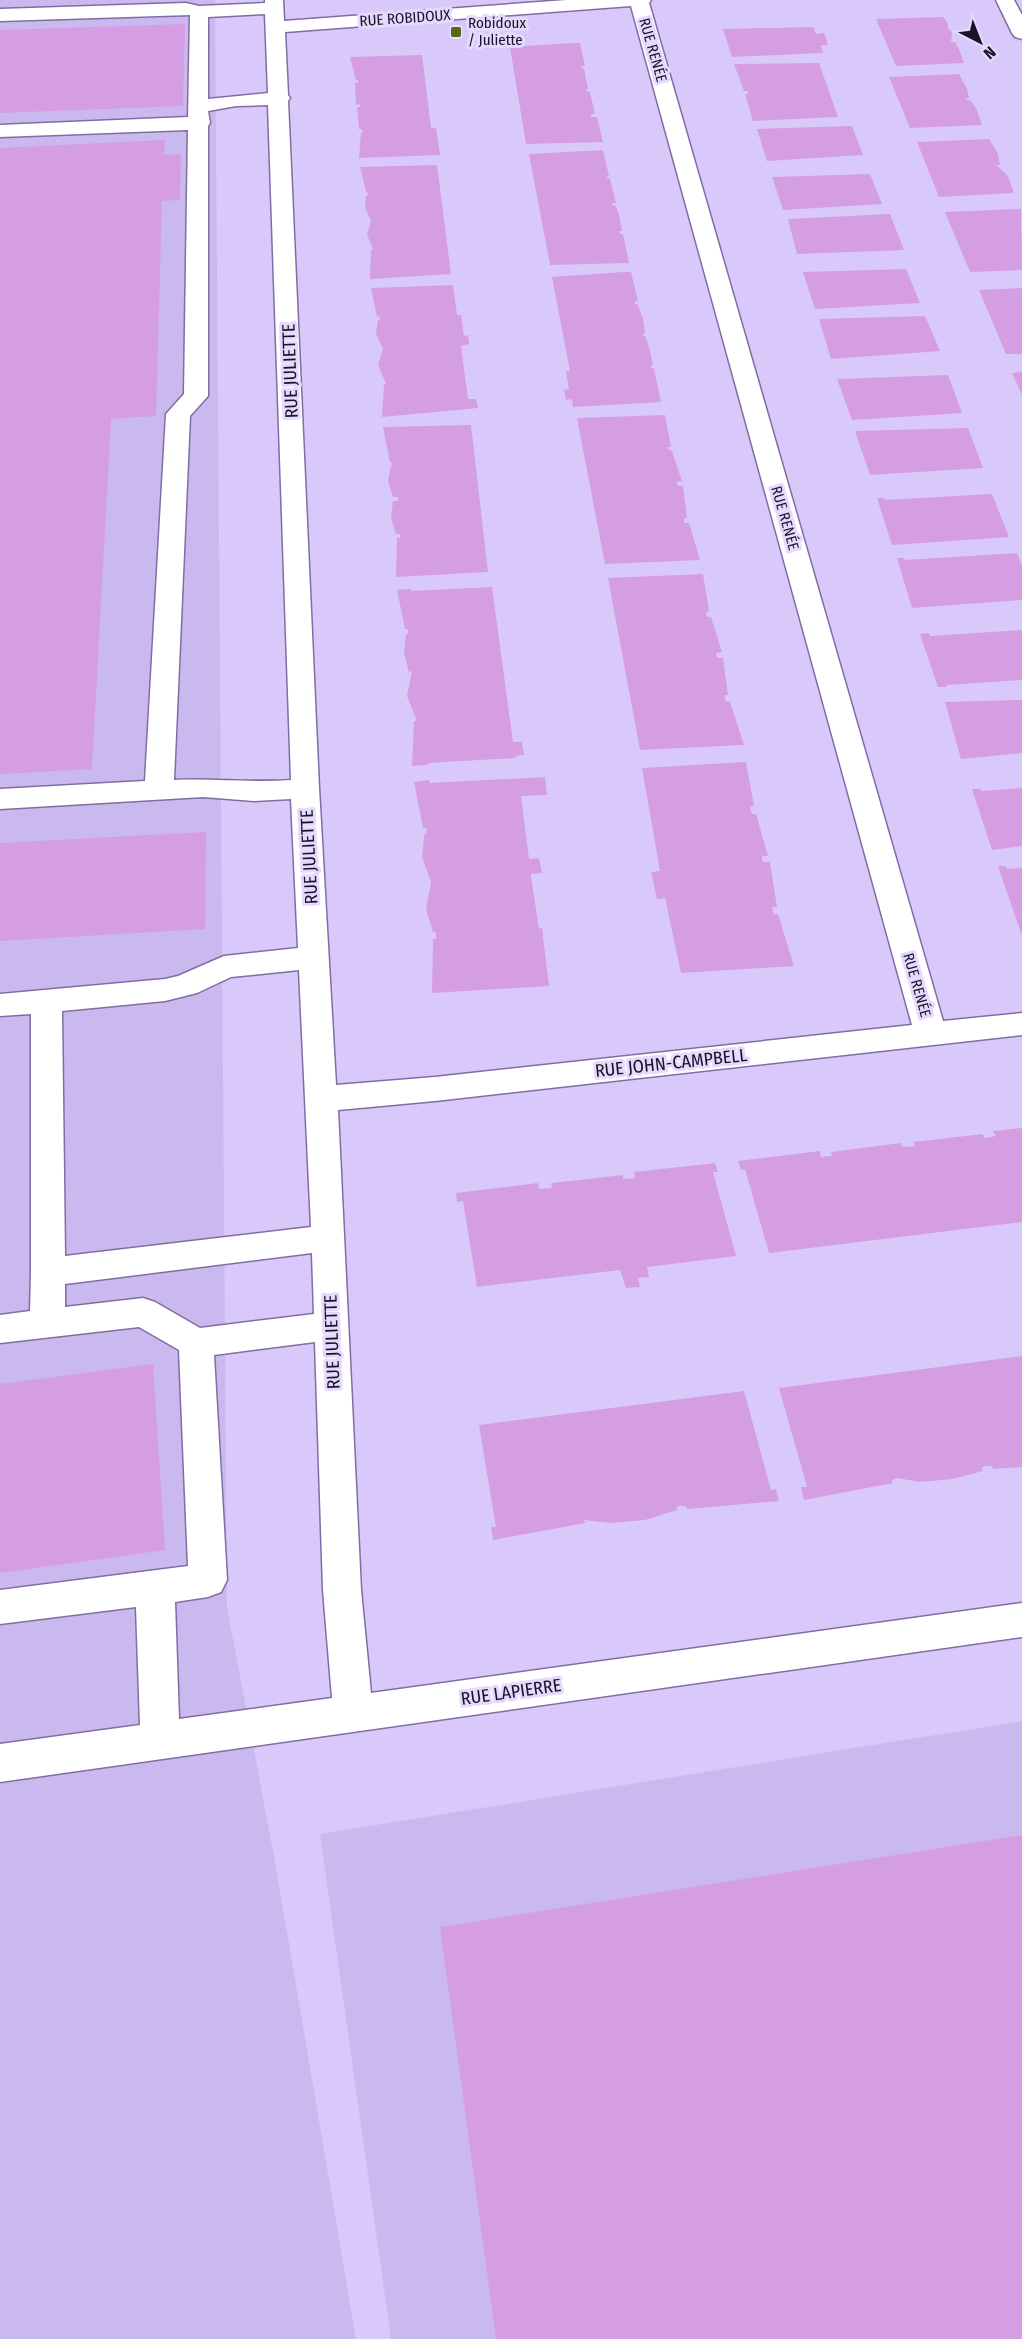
<svg xmlns="http://www.w3.org/2000/svg" width="1022" height="2339" viewBox="0 0 1022 2339" font-family="'Fira Sans Condensed',sans-serif">
<style>
.built{fill:#cab9ee}
.building{fill:#d59ee3}
.lines{fill:none;stroke-linecap:round;stroke-linejoin:round}
.minor-casing{stroke:#806da4;stroke-width:3}
.minor{fill:#fff;fill-rule:evenodd}
.poi-dot{fill:#5a6913;stroke:#e5d9fe;stroke-width:2}
.labels{text-anchor:middle;stroke-width:6;stroke-linejoin:round;paint-order:stroke}
.far-street-label{font-size:15px;fill:#1a1227;stroke:#e5d9fe}
.far-poi-label{font-size:15px;fill:#1a1227;stroke:#e5d9fe;text-anchor:start}
.street-label{font-size:18px;fill:#1a1227;stroke:#e5d9fe}
</style>
<rect width="100%" height="100%" fill="#d9c9fb"/>
<!-- built -->
<path class="built" d="M0 0H215L227 1607 276 1867 356 2339H0Z
M1022 1721V2339H391L320 1834Z"/>
<!-- building -->
<path class="building" d="M943 17 948 24V29L952 31 951 42H955L959 49 964 63 896 66 876 19Z
M185 24 183 106 0 113V30Z
M813 27 816 34 824 33 828 45H821L823 53 732 57 723 29Z
M573 43H580L585 66 580 67 584 69 588 89 585 90 590 92 595 114H591V117H597L603 142 526 144 510 47Z
M422 55 431 128H436L440 155 359 158 361 133H363L362 129H359L357 107H360V104L356 105 355 83H358V80H356L350 57Z
M819 63 838 117 753 121 745 94H749L747 91H744L734 64Z
M959 74 967 89 969 98H966L967 100 971 101 977 110 982 125 910 128 889 77Z
M852 126 863 155 767 161 757 129Z
M989 139 998 154 1000 165H996L1008 176 1014 193 939 197 917 142Z
M165 140 164 155 181 154 180 200 162 201 156 416 111 419 92 769 0 774V148Z
M603 150 609 176 606 177 610 179 616 203H612L613 206H616L619 215 622 231H619L620 234H623L629 263 550 265 529 154Z
M437 165 451 274 370 279 371 251 373 249 367 235 371 221 365 208 366 196 369 194 366 192 360 167Z
M870 174 882 204 783 210 772 177Z
M1021 209 1022 270 970 272 945 212Z
M890 214 904 250 797 254 788 219Z
M906 269 920 303 815 309 803 272Z
M623 272H631L638 301H635V304L638 305 643 319 645 333 642 335 646 337 650 351 653 365 650 367 654 369 661 402 573 407 572 399 566 400 564 390 569 389 566 371H570L552 277Z
M453 285 457 315H461L464 336 468 335 469 344 461 346 468 399H476L478 408 382 417 384 384H386L378 365 383 349 376 334 378 320H380L379 316 377 317 371 288Z
M1022 288V354H1006L979 290Z
M925 316 940 351 831 359 819 319Z
M1022 372V395L1012 373Z
M948 375 962 413 852 420 837 379Z
M665 415 671 447H668V449L672 451 682 481 676 482 678 486H683L687 518H684V523H689L700 560 605 564 577 418Z
M471 425 488 572 396 577 397 538H400V534H396L391 518 393 501H398V497H393L388 481 391 466 393 464 390 462 383 427Z
M968 428 983 468 870 475 855 431Z
M992 494 1009 537 892 545 877 498H884L885 500Z
M1017 553 1022 566V600L912 608 897 558H904L905 560Z
M703 574 709 611 706 612 707 617H711L722 652 716 653 717 658H723L728 695H725V699L726 701 730 702 744 745 640 750 608 578Z
M492 587 513 742H522L524 755 515 756 516 758 428 763 427 765 412 766 414 721H417L407 696 412 671 409 672 404 653 406 634H408V629H405L397 590 411 589V591Z
M1022 630V680L946 685 947 687H938L920 634 929 633 930 636Z
M1022 700V753L961 759 945 702Z
M746 762 754 806 750 807 751 811 752 814H756L768 856H762V859L763 862H770L777 907H772L774 914H778L794 966 681 973 665 898 657 899 651 872 660 871 642 768Z
M545 777 547 795 521 796 529 859 539 858 542 873 531 874V876L539 929 542 928 549 986 432 993 433 939H436V932H433L426 909 431 882 422 857 424 835 427 832 426 828H423L414 782 429 780 430 783Z
M1022 788V846L992 850 972 789H981V791Z
M206 832 205 929 0 941V843Z
M998 866H1006L1007 869 1022 868V936Z
M1022 1128V1222L769 1253 745 1169 741 1170 738 1161 820 1151 821 1157 828 1156H832L831 1152 901 1143 903 1147 915 1146 913 1142 983 1134 984 1138 996 1136 993 1131Z
M715 1163 718 1172H713L736 1256 647 1267 649 1277 638 1278 640 1287 626 1288 620 1270 477 1287 463 1201 457 1202 456 1193 538 1183 539 1189 552 1188 551 1183 623 1175V1179L635 1178 634 1172Z
M1022 1356V1467L993 1469 992 1466H986L982 1467 983 1471 953 1479 920 1482 897 1478 892 1480 893 1483 804 1500 801 1487H807L779 1388Z
M153 1364 165 1550 0 1573V1384Z
M744 1391 771 1490 776 1489 779 1501 687 1509 686 1506H680L676 1507 677 1510 645 1520 611 1523 584 1520 585 1523 493 1540 491 1527H496L479 1425Z
M1022 1835V2339H496L440 1927Z"/>
<g class="lines">
<defs>
<path id="minor" d="M265 0H283L284 21 566 0H651L649 3 943 1021 1022 1013V1035L435 1101 338 1110 361 1590 371 1693 1022 1603V1637L0 1782V1744L140 1725 136 1607 0 1624V1590L188 1566 179 1350 139 1327 0 1343V1315L30 1311 31 1272V1014L0 1016V994L165 979 178 976 224 956 298 948 291 799 254 801 203 797 0 809V789L145 781 166 414 184 394 188 130 0 137V125L188 117 190 15 0 21V9L186 3 199 6 265 3ZM631 6 912 1025 435 1077 336 1085 319 788 288 101 290 98 288 95 285 32ZM265 14 268 93 208 99V17ZM268 105 291 780C251 783 213 778 174 780L190 416 208 396V126L210 123 208 111 236 106ZM299 970 311 1227 65 1256 62 1011 165 1001 197 993 231 977ZM312 1253 314 1314 200 1328 155 1302 143 1298 65 1307V1284ZM315 1342 323 1590 332 1698 179 1719 175 1602 208 1597 221 1592 227 1580 214 1355Z
M996 0H1014L1022 15V39L1015 37 1012 33Z"/>
</defs>
<!-- minor casing -->
<use href="#minor" class="minor-casing"/>
<!-- minor -->
<use href="#minor" class="minor"/>
</g>
<!-- markers -->
<rect class="poi-dot" x="450" y="26" width="12" height="12" rx="3"/>
<g class="labels">
<!-- far-street labels -->
<g class="far-street-label">
<text transform="translate(405 18) rotate(-4)" y="5">RUE ROBIDOUX</text>
<text transform="translate(653 50) rotate(74)" y="5">RUE RENÉE</text>
<text transform="translate(785 518) rotate(74)" y="5">RUE RENÉE</text>
<text transform="translate(917 985) rotate(74)" y="5">RUE RENÉE</text>
</g>
<!-- far-poi labels -->
<g class="far-poi-label">
<text x="468" y="28">Robidoux<tspan x="468" dy="17">/ Juliette</tspan></text>
</g>
<!-- street labels -->
<g class="street-label">
<text transform="translate(290 371) rotate(-92)" y="6">RUE JULIETTE</text>
<text transform="translate(309 857) rotate(-93)" y="6">RUE JULIETTE</text>
<text transform="translate(671 1063) rotate(-6)" y="6">RUE JOHN-CAMPBELL</text>
<text transform="translate(332 1342) rotate(-92)" y="6">RUE JULIETTE</text>
<text transform="translate(511 1692) rotate(-8)" y="6">RUE LAPIERRE</text>
</g>
</g>
<!-- north arrow -->
<g transform="translate(980 42) rotate(138)" stroke="#e5d9fe" stroke-width="4.5" paint-order="stroke">
<path d="M0-4.5L10 22L0 15L-10 22Z" fill="#1a1227"/>
<text y="-9" font-size="16" font-weight="bold" text-anchor="middle" fill="#1a1227">N</text>
</g>
</svg>
